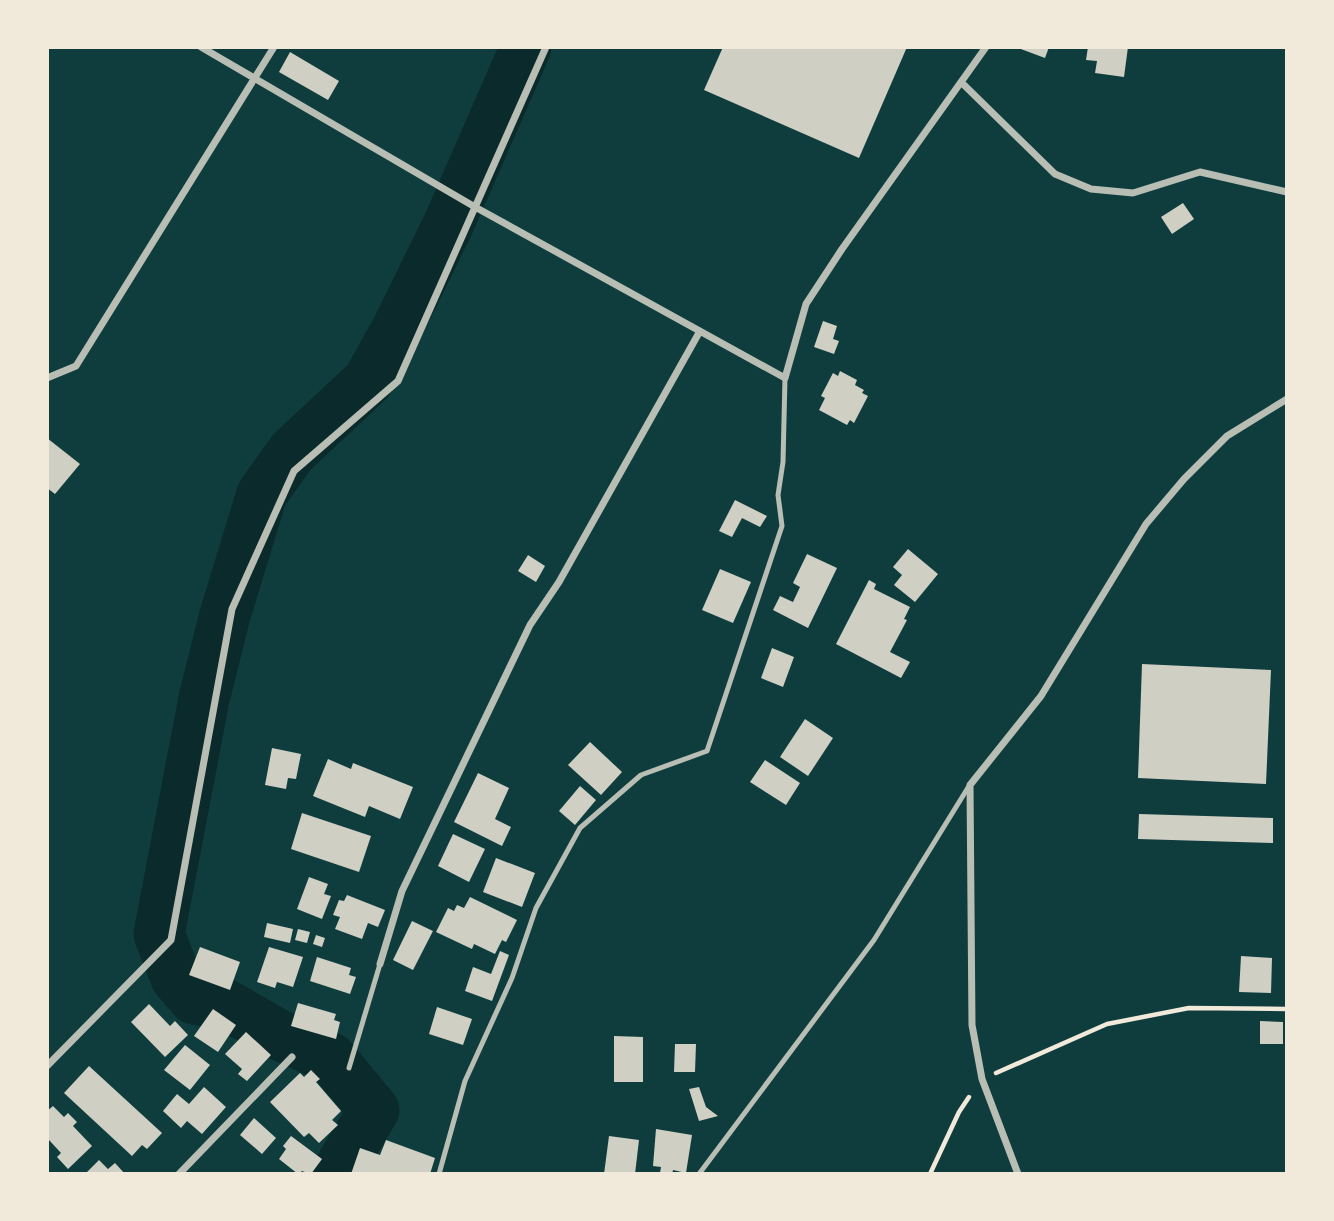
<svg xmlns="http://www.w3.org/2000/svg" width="1334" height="1221" viewBox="0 0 1334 1221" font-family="Mulish,sans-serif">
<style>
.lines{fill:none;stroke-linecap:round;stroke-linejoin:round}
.river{stroke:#0a2a2b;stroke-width:51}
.building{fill:#cfcfc3}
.path{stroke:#f1e9da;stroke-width:4.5}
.service{stroke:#b8beb3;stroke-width:5}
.minor{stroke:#b8beb3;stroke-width:7}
</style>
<rect width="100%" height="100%" fill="#0f3d3e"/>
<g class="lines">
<!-- river -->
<path class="river" d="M336 1174 374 1110 331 1058 277 1034 225 1004 194 999 176 978 159 934 204 699 225 615 262 494 292 452 368 381 397 329 449 223 526 47"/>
</g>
<!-- building -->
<path class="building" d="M723 47H907L859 158 704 90Z
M1015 47H1049L1045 58Z
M1088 47H1128L1124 77 1095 73 1097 61 1086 60Z
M290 52 339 81 328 100 279 72Z
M1183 203 1194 219 1172 234 1161 217Z
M823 321 837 326 833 339 839 341 834 354 814 347Z
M840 371 857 380 855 385 864 390 862 393 868 396 854 423 850 420 847 425 819 410 825 398 821 396 833 373 838 376Z
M47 438 80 464 55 494 47 488Z
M735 500 767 516 760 527 742 518 732 537 719 531Z
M908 549 938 574 915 602 894 585 902 575 893 567Z
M807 554 837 568 808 628 773 610 780 596 793 602 800 587 793 583Z
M528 555 545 566 536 582 518 571Z
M720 569 751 582 733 623 702 610Z
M869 580 876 584 874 589 910 607 904 619 907 620 890 652 910 662 901 678 836 644Z
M772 648 794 657 783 687 761 678Z
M1142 664 1271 670 1266 784 1138 778Z
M805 719 833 738 808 776 780 757Z
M590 742 622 772 601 795 568 765Z
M272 748 301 754 296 779 288 778 286 789 265 785Z
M328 759 351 769 353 763 413 787 400 819 369 806 365 817 313 796Z
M765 760 800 783 786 805 750 782Z
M478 773 509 788 495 819 511 827 502 846 454 822Z
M580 786 596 800 575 825 559 811Z
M302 813 371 836 359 872 291 849Z
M1139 814 1273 818V843L1138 839Z
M453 834 485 849 469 882 438 866Z
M496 858 535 873 522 907 483 892Z
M309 877 328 884 324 894 331 896 322 919 297 909Z
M347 895 385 910 378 927 368 923 362 939 335 929 340 917 333 915 339 900 344 901Z
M470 897 517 920 506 942 502 940 495 954 474 944 472 949 436 932 448 908 454 911 457 905 464 908Z
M412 921 433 931 413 970 393 960Z
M267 923 293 929 290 943 264 937Z
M298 929 310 932 307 943 295 940Z
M316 935 325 938 322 947 313 944Z
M200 947 240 962 230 990 189 975Z
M269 947 303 957 293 987 277 982 275 988 257 982Z
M500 951 509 955 492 1001 465 991 473 967 491 974Z
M1241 956 1272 958 1271 993 1239 992Z
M317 957 351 968 349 975 356 977 350 994 310 981Z
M298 1003 336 1014 334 1020 340 1022 336 1039 291 1026Z
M149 1004 170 1026 175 1021 188 1035 165 1057 131 1022Z
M437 1007 472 1019 463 1045 429 1034Z
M213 1009 236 1025 218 1052 194 1036Z
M1260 1021 1283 1022V1044H1260Z
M246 1032 271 1055 247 1081 238 1074 242 1069 225 1054Z
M614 1036 643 1037V1082H614Z
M675 1044H696L695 1072H674Z
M185 1045 210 1065 190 1090 164 1070Z
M89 1066 162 1133 147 1149 142 1145 132 1156 64 1093Z
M311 1070 320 1079 316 1082 341 1111 332 1120 338 1125 319 1143 309 1133 304 1137 270 1102 300 1073 304 1077Z
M204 1087 226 1107 202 1134 187 1121 181 1128 163 1111 177 1094 189 1104Z
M699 1087 706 1107 718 1116 699 1121 689 1089Z
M53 1106 64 1117 68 1113 77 1122 73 1126 92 1146 68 1169 57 1157 61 1153 49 1140 47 1142V1111Z
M254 1118 276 1138 262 1154 240 1135Z
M656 1129 692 1135 686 1173 673 1170 672 1174 660 1173 661 1167 653 1166Z
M291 1136 322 1159 311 1174 302 1171 298 1174 279 1159 286 1149 283 1146Z
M609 1136 639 1140 635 1174H604Z
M386 1140 435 1158 430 1174H351L360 1148 380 1155Z
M99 1160 108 1169 115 1163 125 1174H85Z"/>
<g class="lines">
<!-- path -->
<path class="path" d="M996 1073 1107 1024 1189 1008 1287 1009
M930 1174 959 1112 969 1097"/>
<!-- service -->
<path class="service" d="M349 1068 380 964
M439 1174 465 1081 512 978 536 908 580 828 641 775 707 751 782 526 778 495 783 462 785 378
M699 1174 874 940 969 786"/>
<!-- minor -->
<path class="minor" d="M201 47 475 207 785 378 806 304 842 249 986 47
M961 82 1055 174 1091 189 1133 193 1200 172 1287 192
M47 378 76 366 274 47
M380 964 402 891 530 625 559 582 700 331
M47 1066 171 940 232 609 294 471 398 381 546 47
M179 1174 292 1057
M1018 1174 982 1079 972 1025 970 785 1041 696 1146 524 1184 479 1227 436 1287 399"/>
</g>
<!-- border -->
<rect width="1334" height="1221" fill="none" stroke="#f1e9da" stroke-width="98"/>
</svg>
